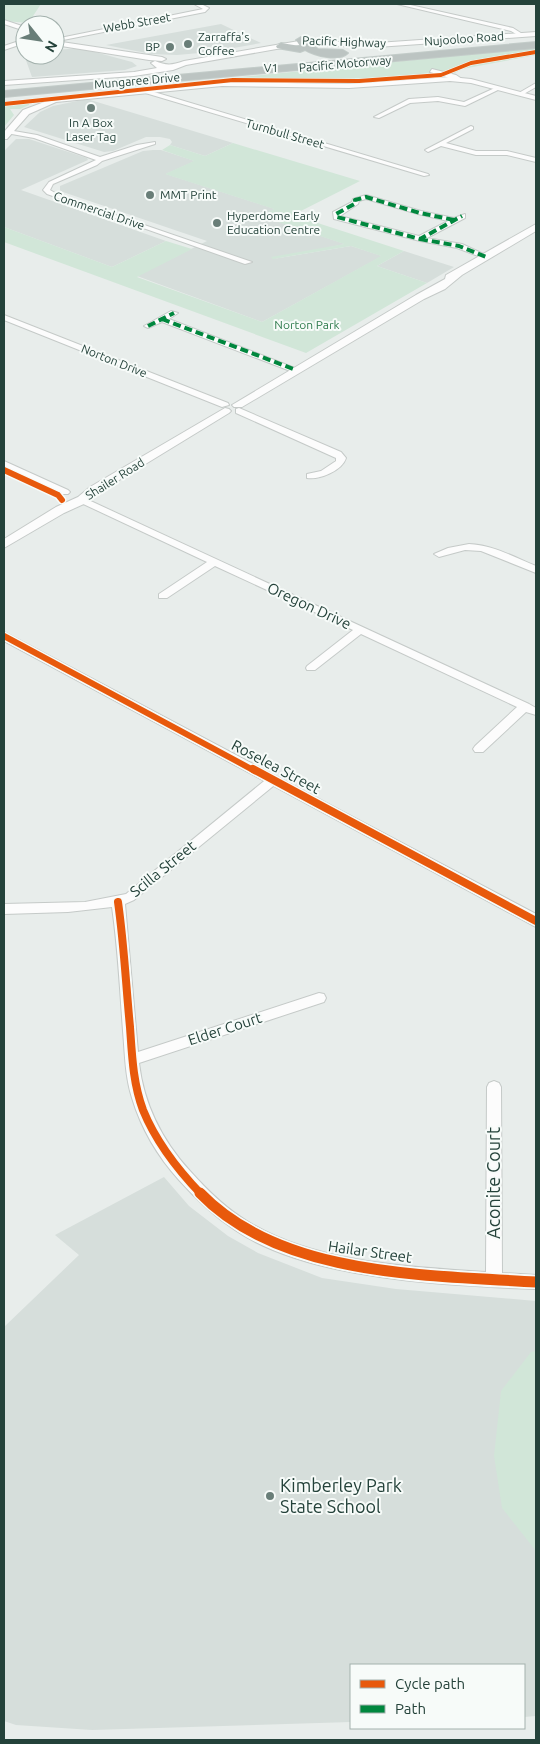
<svg xmlns="http://www.w3.org/2000/svg" width="540" height="1744" viewBox="0 0 540 1744" font-family="Ubuntu,sans-serif">
<style>
.built{fill:#d6dedb}
.green{fill:#d1e6d8}
.lines{fill:none;stroke-linecap:round;stroke-linejoin:round}
.minor-casing{stroke:#c5cac8;stroke-width:2}
.tertiary-casing{stroke:#c5cac8;stroke-width:2}
.motorway-casing{stroke:#c3ccc9;stroke-width:2}
.minor{fill:#fcfcfc;fill-rule:evenodd}
.tertiary{fill:#fcfcfc;fill-rule:evenodd}
.motorway{fill:#bcc4c2;fill-rule:evenodd}
.quiet{stroke:#00873e;stroke-width:4;stroke-dasharray:8 4;stroke-linecap:butt}
.cycleway-far3-casing{stroke:#f7fbf9;stroke-width:5}
.cycleway-far2-casing{stroke:#f7fbf9;stroke-width:9}
.cycleway-far1-casing{stroke:#f7fbf9;stroke-width:11}
.cycleway-casing{stroke:#f7fbf9;stroke-width:14}
.cycleway-far3{stroke:#e8590c;stroke-width:4}
.cycleway-far2{stroke:#e8590c;stroke-width:6}
.cycleway-far1{stroke:#e8590c;stroke-width:8}
.cycleway{stroke:#e8590c;stroke-width:11}
.poi-dot{fill:#697e78;stroke:#f7fbf9;stroke-width:2}
.labels{text-anchor:middle;stroke-width:4;stroke-linejoin:round;paint-order:stroke}
.far-street-label{font-size:12px;fill:#24423a;stroke:#f7fbf9}
.far-poi-label{font-size:12px;fill:#24423a;stroke:#f7fbf9;text-anchor:start}
.far-park-label{font-size:12px;fill:#2d7a4b;stroke:#f7fbf9}
.street-label{font-size:15px;fill:#24423a;stroke:#f7fbf9}
.near-street-label{font-size:18px;fill:#24423a;stroke:#f7fbf9}
.near-poi-label{font-size:18px;fill:#24423a;stroke:#f7fbf9;text-anchor:start}
</style>
<rect width="100%" height="100%" fill="#e8edeb"/>
<!-- built -->
<path class="built" d="M221 24 261 43 211 52 177 55 151 54 106 45Z
M80 48 132 62 137 66 125 70 32 77 23 52H25V55H55V50Z
M87 99 233 143 205 156 170 145 172 142 170 139 160 137H146L113 151 104 152 24 127 40 112 53 106Z
M16 139H29L87 158 88 160 21 190 166 241 112 267 4 227V151Z
M153 150H161L195 161 166 174 275 209 261 216 345 244 273 259 351 246 382 256 262 322 137 276 207 241 60 191V186L143 151Z
M404 251 454 267 427 283 377 266Z
M164 1177 189 1206 228 1236 258 1253 322 1278 396 1289 536 1301V1716L524 1717V1665H351V1722L92 1730 16 1725 4 1721V1327L79 1255 55 1235Z"/>
<!-- green -->
<path class="green" d="M4 4H41L29 22 54 25 4 21Z
M536 48V55L462 69 455 73 445 75 369 83 247 81 172 87 170 84Z
M21 103 29 104V105L20 109H10L14 115 4 127V104Z
M233 143 360 181 293 215 404 251 377 266 427 283 306 353 4 242V227L112 267 166 241 192 249 137 277 262 322 381 256 351 246 273 259 271 257 344 244 260 216 274 209 165 174 194 161 162 150 170 145 205 156Z
M536 1351V1551L502 1508 494 1456 501 1391 531 1352Z"/>
<g class="lines">
<defs>
<path id="minor" d="M194 4H201L209 8 205 12 58 41 55 39 203 9Z
M397 4H406L513 28 524 35 521 37 511 31Z
M4 20 25 27V31L4 24Z
M432 69 456 75 462 79 459 81 430 72Z
M536 83V87L522 95 517 94Z
M497 87 502 88 465 106 438 101 410 103 379 118 374 117 409 99 438 97 464 102Z
M144 89 428 174 429 175 424 176 142 92Z
M471 126 473 127V129L446 143 476 151H507L536 158V162L507 155H476L441 146 428 152 425 150Z
M8 130 37 135 100 157 137 145 155 142V144L102 161 97 165 53 184 50 190 60 196 252 262 245 264 47 194 43 190 49 182 96 160 34 138 6 133V131Z
M366 195 421 211 454 218 465 214V218L427 238 462 244 490 257 486 259 457 248 420 241 334 219 333 212 352 202 353 199ZM366 199 418 214 448 221 419 236 340 216 358 204 359 201Z
M171 311 178 313 169 319 300 370 293 372 162 322 148 328 144 326Z
M4 315 228 403 229 405 222 407 4 320Z
M239 408 341 452 346 458C342 471 319 480 307 478V474L321 471 336 461V458L236 413V409Z
M4 461 68 490 70 492 68 494H62L4 467Z
M82 497 529 704 536 708V715L526 712 483 752H475L473 749 475 746 517 707 361 634 315 670H307L306 668 307 666 353 630 215 566 167 598H159V594L207 562 79 502V498Z
M469 544C493 545 514 557 536 566V573L481 551 465 550 439 557 434 554 448 548Z
M273 776 277 777 279 780 277 783 134 900 125 904 138 1052 319 993 324 994 326 998 324 1002 139 1063C144 1105 162 1140 190 1171 207 1190 225 1208 247 1221 314 1263 409 1267 486 1272L487 1087 489 1083 494 1081 499 1083 501 1087 502 1273 536 1275V1289C449 1286 308 1280 235 1230 214 1216 196 1199 179 1180 158 1157 141 1128 132 1098 125 1076 125 1054 123 1031 120 990 118 948 112 907L68 912 4 914V904L85 902 126 894 269 777Z"/>
<path id="tertiary" d="M536 32V36L377 47 299 45 186 65 173 70 134 76 4 85V81L134 72 157 68 151 63 155 61C167 66 172 65 184 61L299 41 377 43Z
M25 39V43L4 50V46Z
M55 41 162 57 166 59 162 61 149 60 55 45Z
M450 77 471 79 536 96V100L471 83 450 81 349 88 222 86 56 102 29 114 7 139H4V132L23 110 55 98 222 82 349 84Z
M536 224V231L462 275 445 289 424 299 242 407H234L232 405 416 295 445 279 446 275Z
M225 408 229 409 231 411 229 413 98 493 86 503 64 513 4 548V539L56 507 78 497 90 487Z
M4 632 536 914V927L4 641Z"/>
<path id="motorway" d="M301 37 318 49 343 50 348 53C339 62 315 56 305 50L300 52 277 48 276 46 281 43 300 46 296 40Z
M536 42V48L4 97V91Z"/>
</defs>
<!-- minor casing -->
<use href="#minor" class="minor-casing"/>
<!-- tertiary casing -->
<use href="#tertiary" class="tertiary-casing"/>
<!-- motorway casing -->
<use href="#motorway" class="motorway-casing"/>
<!-- minor -->
<use href="#minor" class="minor"/>
<!-- tertiary -->
<use href="#tertiary" class="tertiary"/>
<!-- motorway -->
<use href="#motorway" class="motorway"/>
<!-- quiet -->
<path class="quiet" d="M454 220 420 213 366 197 355 200 356 203 336 214 337 217 420 239 462 216
M420 239 459 246 486 257
M162 319 296 370
M148 326 174 313"/>
<defs>
<path id="cycleway-far3" d="M4 104 233 80 359 81 441 75 471 63 536 52"/>
<path id="cycleway-far2" d="M4 470 58 495 62 500
M4 636 255 771"/>
<path id="cycleway-far1" d="M253 769 536 921
M118 902C124 944 126 986 130 1027 132 1056 133 1083 143 1110 156 1142 177 1169 201 1194"/>
<path id="cycleway" d="M200 1193C281 1277 427 1275 536 1282"/>
</defs>
<!-- cycleway-far3 casing -->
<use href="#cycleway-far3" class="cycleway-far3-casing"/>
<!-- cycleway-far2 casing -->
<use href="#cycleway-far2" class="cycleway-far2-casing"/>
<!-- cycleway-far1 casing -->
<use href="#cycleway-far1" class="cycleway-far1-casing"/>
<!-- cycleway casing -->
<use href="#cycleway" class="cycleway-casing"/>
<!-- cycleway-far3 -->
<use href="#cycleway-far3" class="cycleway-far3"/>
<!-- cycleway-far2 -->
<use href="#cycleway-far2" class="cycleway-far2"/>
<!-- cycleway-far1 -->
<use href="#cycleway-far1" class="cycleway-far1"/>
<!-- cycleway -->
<use href="#cycleway" class="cycleway"/>
</g>
<!-- markers -->
<g class="poi-dot">
<circle cx="188" cy="44" r="5"/>
<circle cx="170" cy="47" r="5"/>
<circle cx="91" cy="108" r="5"/>
<circle cx="150" cy="195" r="5"/>
<circle cx="217" cy="223" r="5"/>
<circle cx="270" cy="1496" r="5"/>
</g>
<g class="labels">
<!-- far-street labels -->
<g class="far-street-label">
<text transform="translate(137 23) rotate(-10)" y="4">Webb Street</text>
<text transform="translate(464 39) rotate(-4)" y="4">Nujooloo Road</text>
<text transform="translate(344 42) rotate(2)" y="4">Pacific Highway</text>
<text transform="translate(345 64) rotate(-5)" y="4">Pacific Motorway</text>
<text x="271" y="72">V1</text>
<text transform="translate(137 81) rotate(-5)" y="4">Mungaree Drive</text>
<text transform="translate(285 134) rotate(16)" y="4">Turnbull Street</text>
<text transform="translate(99 211) rotate(19)" y="4">Commercial Drive</text>
<text transform="translate(114 361) rotate(22)" y="4">Norton Drive</text>
<text transform="translate(115 479) rotate(-32)" y="4">Shailer Road</text>
</g>
<!-- far-poi labels -->
<g class="far-poi-label">
<text x="198" y="41">Zarraffa's<tspan x="198" dy="14">Coffee</tspan></text>
<text x="160" y="51" text-anchor="end">BP</text>
<text x="91" y="127" text-anchor="middle">In A Box<tspan x="91" dy="14">Laser Tag</tspan></text>
<text x="160" y="199">MMT Print</text>
<text x="227" y="220">Hyperdome Early<tspan x="227" dy="14">Education Centre</tspan></text>
</g>
<!-- far-park labels -->
<g class="far-park-label">
<text x="307" y="329">Norton Park</text>
</g>
<!-- street labels -->
<g class="street-label">
<text transform="translate(309 606) rotate(25)" y="5">Oregon Drive</text>
<text transform="translate(276 767) rotate(28)" y="5">Roselea Street</text>
<text transform="translate(163 869) rotate(-39)" y="5">Scilla Street</text>
<text transform="translate(225 1029) rotate(-18)" y="5">Elder Court</text>
<text transform="translate(370 1252) rotate(8)" y="5">Hailar Street</text>
</g>
<!-- near-street labels -->
<g class="near-street-label">
<text transform="translate(494 1183) rotate(-90)" y="6">Aconite Court</text>
</g>
<!-- near-poi labels -->
<g class="near-poi-label">
<text x="280" y="1492">Kimberley Park<tspan x="280" dy="21">State School</tspan></text>
</g>
</g>
<!-- border -->
<rect width="540" height="1744" fill="none" stroke="#24423a" stroke-width="10"/>
<!-- legend -->
<rect x="350" y="1664" width="175" height="65" fill="#f7fbf9" stroke="#a3b1ad"/>
<rect x="360" y="1680" width="25" height="8" fill="#e8590c" stroke="#a3b1ad"/>
<text x="395" y="1689" font-size="15" fill="#24423a">Cycle path</text>
<rect x="360" y="1705" width="25" height="8" fill="#00873e" stroke="#a3b1ad"/>
<text x="395" y="1714" font-size="15" fill="#24423a">Path</text>
<!-- north arrow -->
<g transform="translate(40 40) rotate(120)"><circle r="24" fill="#f7fbf9" stroke="#a3b1ad"/>
<path d="M0-4L9 19L0 12L-9 19Z" fill="#697e78"/>
<text y="-8" font-size="14" font-weight="bold" text-anchor="middle" fill="#24423a">N</text>
</g>
</svg>
